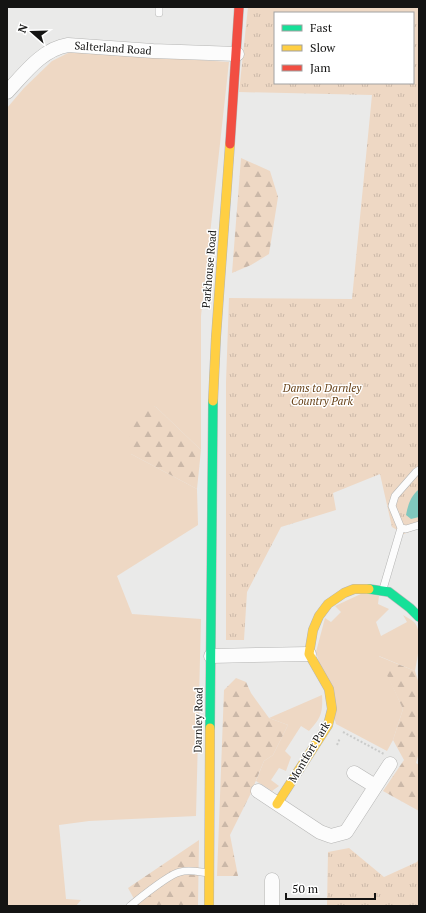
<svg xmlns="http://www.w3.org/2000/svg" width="426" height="913" viewBox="0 0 426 913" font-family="'PT Serif',serif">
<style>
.green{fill:#eed8c4}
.forest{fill:url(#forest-firs)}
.park{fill:url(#park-tufts);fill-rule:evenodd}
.water{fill:#80c8be}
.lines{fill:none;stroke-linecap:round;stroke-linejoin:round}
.lane-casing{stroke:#b5b5b4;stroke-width:8}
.street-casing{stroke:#b5b5b4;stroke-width:15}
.fast-casing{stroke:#b5b5b4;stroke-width:10}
.slow-casing{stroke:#b5b5b4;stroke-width:10}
.jam-casing{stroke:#b5b5b4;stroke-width:10}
.path{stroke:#cacbca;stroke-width:2;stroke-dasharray:2 2;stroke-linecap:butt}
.lane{stroke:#fcfcfc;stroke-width:7}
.street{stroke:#fcfcfc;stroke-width:14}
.fast{stroke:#16e098;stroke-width:9}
.slow{stroke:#ffcf43;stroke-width:9}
.jam{stroke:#f24e42;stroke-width:9}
.labels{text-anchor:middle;stroke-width:3;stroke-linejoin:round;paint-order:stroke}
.street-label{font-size:11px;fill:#141413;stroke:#fff}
.park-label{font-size:11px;font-style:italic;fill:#674117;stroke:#fff}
</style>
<defs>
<pattern id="forest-firs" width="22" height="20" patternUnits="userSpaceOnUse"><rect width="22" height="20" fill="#eed8c4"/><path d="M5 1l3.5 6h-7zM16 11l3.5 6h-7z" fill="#cbb8a8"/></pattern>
<pattern id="park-tufts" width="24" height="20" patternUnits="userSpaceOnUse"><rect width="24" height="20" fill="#eed8c4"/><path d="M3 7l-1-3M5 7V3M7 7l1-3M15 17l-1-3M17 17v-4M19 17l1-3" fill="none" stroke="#cbb8a8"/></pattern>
</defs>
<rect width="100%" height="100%" fill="#eaeae9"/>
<!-- green -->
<path class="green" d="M72 51 229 62 201 316V450L155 406 131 454 197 489 198 525 117 576 132 614 201 619 196 816 89 821 59 825 66 899 81 900 76 906H7V108L24 88 52 61Z
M363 593 379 596 378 604 389 609 376 622 381 636 407 622 403 615C406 617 411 619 414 622 424 632 417 659 415 671L379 656 403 709 393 740 387 751 336 724 316 652 325 618 331 622 341 612 335 606Z
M322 695C323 713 321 718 309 731L301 726 285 751 291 757 286 771 279 768 271 780 279 786 272 791 256 781 264 761 273 755 288 725 269 718Z"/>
<!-- forest -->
<path class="forest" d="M241 158 270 171 278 197 269 254 251 265 232 273Z
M155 406 201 450 197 489 131 454 129 423Z
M378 656 415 671 419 684V752L416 763 419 765V811L383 791 404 760 393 740 403 709Z
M236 678 246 682 251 693 269 718 288 725 273 755 264 761 250 795 230 835 238 876H217L224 690Z
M199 840 198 906H138L128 888Z"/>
<!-- park -->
<path class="park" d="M248 7H419V528L404 534 392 527 380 474 333 493 336 510 281 527 247 592 244 640H226V382L229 298 352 299 372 95 239 92ZM275 13H413V83H275Z
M349 848 384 877 417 862 419 858V906H327L328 852Z"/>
<!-- water -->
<path class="water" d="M419 489V517L411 519 406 515C408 505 410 497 419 489Z"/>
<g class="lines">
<defs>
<path id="lane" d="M159 13V7
M401 528 406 529 419 525
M383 589 401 528 392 506 395 496 416 472 419 470
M130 906C140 898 169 874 180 872 189 869 199 872 208 873"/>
<path id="street" d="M7 92C24 74 42 49 68 45L153 51 237 54
M211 656 309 654
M354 773 375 786
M258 791 320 832 331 836 346 832 390 764
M272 906V880"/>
<path id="fast" d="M369 589 389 592 410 608 419 617
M210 728 213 401"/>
<path id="slow" d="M213 401 216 337 230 144
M277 804 328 725 332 709 329 689 309 654 313 630 319 616 328 604 344 593 354 589H369
M209 906 210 728"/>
<path id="jam" d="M230 144 239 7"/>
</defs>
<!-- lane casing -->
<use href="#lane" class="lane-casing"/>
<!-- street casing -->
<use href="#street" class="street-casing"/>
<!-- fast casing -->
<use href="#fast" class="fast-casing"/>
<!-- slow casing -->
<use href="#slow" class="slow-casing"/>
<!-- jam casing -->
<use href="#jam" class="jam-casing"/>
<!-- path -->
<path class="path" d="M343 732 384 754
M337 745 340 738"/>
<!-- lane -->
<use href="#lane" class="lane"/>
<!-- street -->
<use href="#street" class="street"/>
<!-- fast -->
<use href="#fast" class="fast"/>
<!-- slow -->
<use href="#slow" class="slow"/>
<!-- jam -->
<use href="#jam" class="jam"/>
</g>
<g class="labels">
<!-- street labels -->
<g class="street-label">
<text transform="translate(113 48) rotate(4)" y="4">Salterland Road</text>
<text transform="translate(209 269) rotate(-85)" y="4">Parkhouse Road</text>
<text transform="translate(198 720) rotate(-89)" y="4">Darnley Road</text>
<text transform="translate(309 752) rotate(-59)" y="4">Montfort Park</text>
</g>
<!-- park labels -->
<g class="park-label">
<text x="322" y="392">Dams to Darnley<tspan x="322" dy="13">Country Park</tspan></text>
</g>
</g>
<!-- border -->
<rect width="426" height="913" fill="none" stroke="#141413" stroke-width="16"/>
<!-- legend -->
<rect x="274" y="12" width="140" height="72" fill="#ffffff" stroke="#a1a1a1"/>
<rect x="282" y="25" width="20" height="6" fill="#16e098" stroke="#a1a1a1"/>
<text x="310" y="32" font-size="12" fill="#141413">Fast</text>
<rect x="282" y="45" width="20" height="6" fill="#ffcf43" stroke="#a1a1a1"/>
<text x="310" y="52" font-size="12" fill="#141413">Slow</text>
<rect x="282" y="65" width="20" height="6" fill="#f24e42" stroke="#a1a1a1"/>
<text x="310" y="72" font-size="12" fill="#141413">Jam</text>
<!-- north arrow -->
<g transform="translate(32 32) rotate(290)" stroke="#ffffff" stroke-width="3" paint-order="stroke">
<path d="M0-3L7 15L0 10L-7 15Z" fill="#141413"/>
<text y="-6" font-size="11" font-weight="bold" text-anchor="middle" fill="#141413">N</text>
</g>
<!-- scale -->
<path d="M286 893v6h89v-6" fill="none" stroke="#141413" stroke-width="2"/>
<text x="292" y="893" font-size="12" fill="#141413" stroke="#ffffff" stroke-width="3" paint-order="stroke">50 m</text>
</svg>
